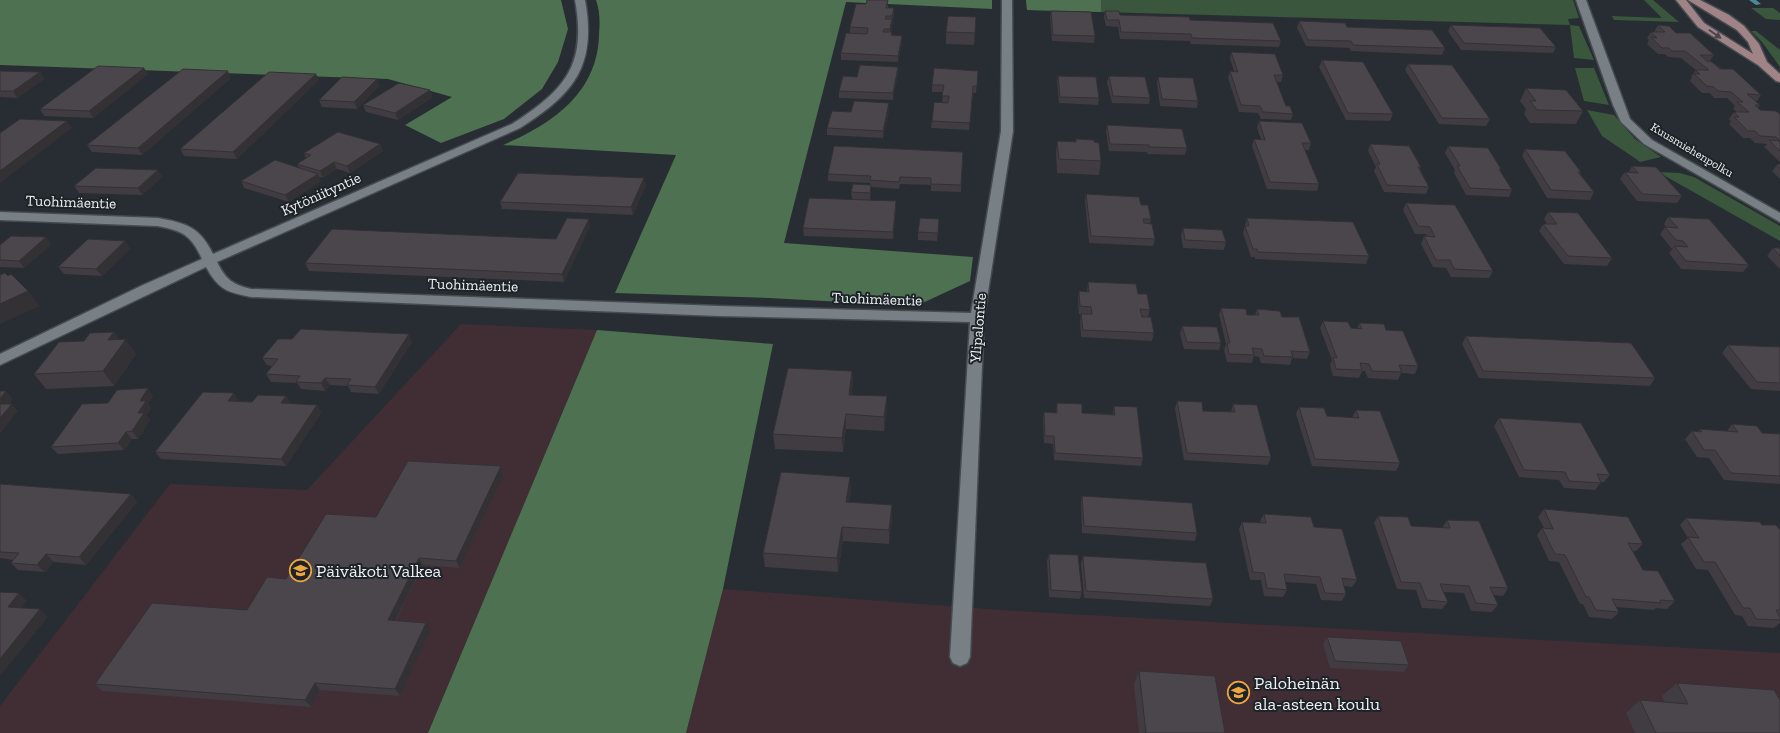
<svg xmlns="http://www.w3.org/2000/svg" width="1780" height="733" viewBox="0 0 1780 733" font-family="'Zilla Slab',serif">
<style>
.education{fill:#412e34}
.green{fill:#3a563d}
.forest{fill:#4d7151}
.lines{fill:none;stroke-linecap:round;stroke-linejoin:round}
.stream{fill:#4c8895;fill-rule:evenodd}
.street-casing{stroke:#454b4e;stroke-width:3}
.secondary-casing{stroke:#454b4e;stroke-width:3}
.street{fill:#787f85;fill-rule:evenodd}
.secondary{fill:#a08387;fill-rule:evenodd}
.wall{fill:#403c41}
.shaded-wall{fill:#343135}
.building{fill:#4a464c;stroke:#343135}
.oneway{fill:#4c4549}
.labels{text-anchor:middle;stroke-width:4;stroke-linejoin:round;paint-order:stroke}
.far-street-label{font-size:12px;fill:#ecf1f4;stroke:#1e2328}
.street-label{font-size:15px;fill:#ecf1f4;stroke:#1e2328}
.near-poi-label{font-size:18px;fill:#ecf1f4;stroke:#1e2328;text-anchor:start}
</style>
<rect width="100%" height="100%" fill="#272d32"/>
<!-- education -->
<path class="education" d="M461 324 597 330 428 733H0V706L170 484 307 490Z
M723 589 1014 611 1780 653V733H686Z"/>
<!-- green -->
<path class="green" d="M1026 0H1573L1579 18 1568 19 1570 25 1579 26 1594 60 1574 58 1570 25 1027 10Z
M1644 0H1653L1679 22 1614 20 1612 16 1662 18Z
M1751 8H1773L1780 13V20L1766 19Z
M1751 31H1756L1780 50V67L1762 42Z
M1575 68H1594L1609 105 1584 101Z
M1587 110 1614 115 1635 139 1661 157 1640 162 1636 159 1602 136Z
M1658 172 1680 173 1694 177 1780 226V241Z"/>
<!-- forest -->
<path class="forest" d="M0 0H561L568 29 558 62 542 89 504 119 441 143 405 125 452 97 388 79 0 65Z
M596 0H992V9L846 2 784 243 973 257 970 281 916 306 769 298 615 293 676 155 503 145C552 124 598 93 599 34 600 22 600 12 596 0Z
M1026 0H1101V12L1027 10Z
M597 330 773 344 723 589 686 733H428Z"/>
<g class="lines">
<!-- stream -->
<path class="stream" d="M1749 0H1756L1761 4 1756 5Z"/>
<defs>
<path id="street" d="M575 0H585C597 66 574 94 520 128L217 262C226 280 232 284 251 289L719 306 971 313 1001 131 1002 0H1012L1013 131 984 318 970 657 967 663 960 666 953 663 950 657 970 322 719 316 251 297C227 292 219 290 206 267L0 365V354L143 285 202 259C191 235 183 231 158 226L0 220V212L158 218C186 223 200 227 213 254L512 124C565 90 587 65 575 0Z
M1576 0H1586L1630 119 1652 140 1780 213V222L1644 144 1621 122 1613 105Z"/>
<path id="secondary" d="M1676 0H1686L1704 23 1753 54 1748 42 1737 30 1688 0H1700L1729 15 1744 26 1759 44 1767 62 1780 74V82L1776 81 1758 65 1698 27Z"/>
</defs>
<!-- street casing -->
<use href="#street" class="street-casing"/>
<!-- secondary casing -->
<use href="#secondary" class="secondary-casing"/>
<!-- street -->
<use href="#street" class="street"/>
<!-- secondary -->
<use href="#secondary" class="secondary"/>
</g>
<!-- wall -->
<path class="wall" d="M888 5V8H894V14L891 32H892V35L902 42 898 62 841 60V53L850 33V27Z
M1051 11 1095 36 1094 43 1052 41 1050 17Z
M1105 11 1120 15 1190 20 1281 41 1279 47 1191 44 1190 41 1120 39 1118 27 1106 26 1104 17Z
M976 17 974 45 946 44V32Z
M1299 21 1347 27 1445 48 1442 55 1351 51 1349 48 1306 46 1297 28Z
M1451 25 1556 47 1553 53 1461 50 1448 31Z
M1658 25 1676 33 1714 55 1710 61 1761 95 1757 101H1755L1760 105 1758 108 1760 110 1780 114V162L1764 147 1767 144 1755 143 1750 138H1743L1729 124 1731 121 1729 119 1734 112H1737L1733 109 1735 106 1727 98H1714L1710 93H1702L1690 81 1692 77H1691L1696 70 1681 58 1668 57 1665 54H1658L1647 44 1649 40 1647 38 1651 32H1654Z
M1231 52 1283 75 1281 82H1277L1286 106 1293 114 1291 120 1261 119 1258 113 1239 112 1228 78 1230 71H1234L1230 59Z
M1322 60 1393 114 1390 121 1346 120 1319 67Z
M1408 64 1490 119 1486 126 1439 124 1405 70Z
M144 68 148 74 93 118 44 116 40 109Z
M0 71 40 72 44 79 17 98 0 97Z
M978 71 976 93H973L969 130 931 128 932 121 948 103 942 102 943 92H932V85Z
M898 73 893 100 839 98V91L857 77Z
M1058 76 1099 98 1098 105 1059 103 1057 82Z
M1109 76 1150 98 1149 104 1112 103 1107 82Z
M1158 77 1198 101 1197 108 1160 106 1157 83Z
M231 78 142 155 92 152 87 145Z
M377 79 379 86 357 109 322 107 319 100Z
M319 80 237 159 184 156 180 149Z
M1526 88 1583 111 1576 124 1530 123 1524 114 1526 109 1520 101Z
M433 97 398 120 366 112 363 105Z
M889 110 883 138 827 135V128L851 112Z
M1259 121 1311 143 1309 150H1305L1319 184 1317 191 1267 189 1252 146 1254 139H1261L1257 128Z
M1107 125 1187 148 1185 155 1148 154 1147 152 1109 151 1106 132Z
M1057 141 1094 142 1101 161 1099 175 1057 173 1056 154Z
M380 144 383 151 350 173 337 169 323 178 319 177 321 181 289 202 244 188 241 181 299 168 297 164 306 158 304 153Z
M1370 144 1421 167 1420 169 1429 187 1426 194 1384 192 1374 171 1376 167 1368 151Z
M1448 146 1501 169 1500 171 1512 190 1509 197 1466 195 1454 173 1455 170 1445 153Z
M1525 149 1581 172 1580 173 1594 192 1590 200 1547 198 1522 156Z
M963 152 961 192 931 191V185L900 184 899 189 871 187 870 200 852 199 851 192 870 185V183L828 181V174Z
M1778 164H1780V179L1772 171Z
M1632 166 1682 196 1677 203 1637 201 1620 179 1625 172 1628 173Z
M158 170 162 177 142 195 79 193 74 186Z
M646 185 633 215 502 209 500 202Z
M1086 194 1141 205 1151 219 1150 224 1155 239 1153 246 1089 243 1085 201Z
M1406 203 1493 271 1489 278 1451 277 1446 268 1433 267 1421 244 1424 236H1427L1426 234H1415L1403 210Z
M896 209 893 239 804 236 803 228Z
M1548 212 1612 258 1607 266 1564 264 1539 231 1543 224H1547L1544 219Z
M1668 217 1749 265 1743 272 1681 269 1669 253 1673 248H1671L1660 234 1665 227H1666L1664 224Z
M1247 218 1369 256 1366 264 1255 259V257H1251L1243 233Z
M939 219 937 241 918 240V232Z
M590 226 564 282 309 271 305 263 556 239Z
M1183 228 1226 242 1224 250 1183 248 1181 235Z
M46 237 51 245 24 268 0 267V245Z
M125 241 130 249 102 276 64 274 58 267Z
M1773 248H1780V268H1779L1767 256Z
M1088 282 1138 294 1150 310 1148 317 1154 333 1152 341 1081 337 1080 321 1081 314H1079L1078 299 1079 291 1087 292Z
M1221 308 1247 315H1255L1257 309 1282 317 1310 352 1307 359 1292 358 1290 365 1261 363 1259 357 1254 356 1252 363 1227 362 1224 350 1226 344 1219 315Z
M1323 321 1351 328 1357 329 1359 323 1386 330 1418 366 1415 374 1401 373 1398 380 1368 378 1365 371H1362L1359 378 1333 376 1330 365 1332 360 1320 328Z
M1182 326 1221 343 1219 350 1184 349 1180 334Z
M114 332 120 340 136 354 114 386 46 389 34 374 84 341Z
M1466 336 1655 378 1650 386 1479 378 1462 344Z
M292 339 412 342 379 394 351 392 348 386 330 385 325 391 301 389 297 383 271 382 266 374 272 366 267 365 262 358Z
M1728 345 1780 347V391L1751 389 1722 353Z
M852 371 853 385 851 395 887 396V411L884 431 846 429 843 452 775 449 773 434Z
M153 396 148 404 151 408 146 416 150 420 138 439H132L124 450 58 454 51 447 108 403Z
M286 396 291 403 290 404 317 405 321 413 286 466 161 459 155 452 239 401H238L252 402Z
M1177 401 1203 411 1231 412 1233 404 1271 457 1268 465 1184 460 1175 409Z
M1057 403 1082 413 1113 414 1114 406 1143 458 1141 466 1054 460 1053 444 1044 443 1043 420 1044 412 1056 413Z
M1299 407 1327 416 1352 418 1356 410 1400 463 1396 471 1312 466 1296 414Z
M1499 418 1610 475 1604 482H1601L1595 490 1564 488 1559 480 1519 477 1494 426Z
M1732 424 1762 433 1780 434V484L1724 480 1709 458 1697 457 1685 439 1692 431 1698 432 1700 429 1727 431Z
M501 466 504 474 460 568 423 565 396 621 431 630 400 696 320 690 311 707 102 691 95 684 247 610 286 579 376 517Z
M0 484 131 494 137 502 86 565 54 562 45 572 18 570 11 563 13 560 0 558Z
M851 492 849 502 892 505V519L889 544 843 541 838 572 765 567 763 553Z
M1082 496 1197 533 1195 541 1082 533 1081 504Z
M1544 509 1643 544 1636 551H1633L1643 570 1675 601 1667 609 1656 608 1654 610 1616 607 1619 612 1612 619 1589 617 1583 604H1580L1559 562 1549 561 1537 535 1542 528H1544L1538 517Z
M1264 514 1314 527 1357 580 1352 587 1344 586 1346 594 1342 601 1321 600 1316 584 1285 582 1287 590 1283 597 1264 596 1261 580H1250L1239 529 1242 522 1261 523 1260 521Z
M1378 516 1411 526 1442 528 1447 520 1508 588 1503 596 1494 595 1498 605 1492 612 1471 611 1464 593 1443 592 1448 602 1442 609 1422 608 1416 590 1397 589 1374 523Z
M1686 518 1762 525 1780 530V623L1774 628 1748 626 1742 616 1735 615 1708 570 1696 569 1681 544 1688 538 1680 525Z
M1049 554 1082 592 1080 599 1049 597 1047 561Z
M1083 556 1213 599 1210 606 1084 598 1081 563Z
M1327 637 1409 665 1404 672 1330 668 1323 644Z
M1139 671 1225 733H1139L1134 684Z
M1677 683 1780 733H1635L1626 713 1640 700 1665 702 1662 696Z"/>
<!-- shaded-wall -->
<path class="shaded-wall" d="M894 8 892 26 890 36V29Z
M902 36V42L898 62V56Z
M898 67V73L893 100V93Z
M144 68 148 74 93 118 89 111Z
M228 71 231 78 142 155 138 148Z
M40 72 44 79 17 98 13 91Z
M316 74 319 80 237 159 233 152Z
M377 79 379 86 357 109 354 102Z
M430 90 433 97 398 120 395 113Z
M889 103V110L883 138V131Z
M67 121 72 128 0 183V171Z
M380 144 383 151 350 173 347 166Z
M334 162 337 169 323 178 320 171Z
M158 170 162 177 142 195 138 188Z
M318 174 321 181 289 202 285 195Z
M644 178 646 185 633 215 631 207Z
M896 201V209L893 239V232Z
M589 219 590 226 564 282 562 274Z
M46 237 51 245 24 268 19 261Z
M125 241 130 249 102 276 96 269Z
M28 291 40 306 0 324V304Z
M114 332 123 344 126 339 136 354 114 386 103 371 108 340Z
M409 334 412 342 379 394 375 387Z
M852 371 853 385 849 409V395Z
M325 378 330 385 325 391 321 383Z
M148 388 153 396 148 404 151 408 146 416 150 420 138 439 132 431 138 413 140 401Z
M6 391 13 399 2 412 0 409V399Z
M234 393 239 401 233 408 228 401Z
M286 396 291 403 285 411 281 403Z
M887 396V411L884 431V417Z
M12 404 18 411 0 434V418Z
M317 405 321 413 286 466 281 459Z
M846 414V429L843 452 842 438Z
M126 432 132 439 124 450 118 443Z
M501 466 504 474 460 568 456 561Z
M850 477 851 492 847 516 846 502Z
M131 494 137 502 86 565 79 557Z
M892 505V519L889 544V530Z
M842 527 843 541 838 572 837 558Z
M46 554 54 562 45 572 37 565Z
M419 558 423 565 392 627 388 620Z
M19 593 27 601 16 614 8 607Z
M40 609 48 617 0 676V659Z
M426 623 431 630 400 696 395 689Z
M315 683 320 690 311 707 305 700Z"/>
<!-- building -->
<path class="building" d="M867 0H888L886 8H894L892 16H886L885 19H892L890 29H884L883 32H892L891 35 902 36 898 56 841 53 846 33 867 34 868 28 850 27 856 4H866Z
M1051 11 1091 12 1095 36 1053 35Z
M1105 11H1119L1120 15 1189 17 1190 20 1273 23 1281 41 1192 38 1191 34 1121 32 1119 20H1107Z
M948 16 976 17 975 33 946 32Z
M1299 21 1345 23 1347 27 1432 30 1445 48 1353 45 1351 41 1308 40Z
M1451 25 1540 28 1556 47 1464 43Z
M1658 25 1669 26 1676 33H1690L1714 55H1700L1707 61 1712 62 1720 69H1733L1761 95 1747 94 1760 105H1755L1760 110 1776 111 1780 114V151L1769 140 1780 141 1776 137 1760 136 1755 131H1748L1734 117H1739L1734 112H1749L1737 102H1743L1731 92 1718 91 1714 87 1707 86 1694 74H1700L1695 70H1709L1685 51H1672L1669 48H1662L1651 37 1657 38 1651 32H1665Z
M1231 52 1275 54 1283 75H1274L1286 106H1290L1293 114 1263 112 1260 106 1241 105 1230 71 1238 72Z
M1322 60 1363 62 1393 114 1348 113Z
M1408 64 1452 65 1490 119 1442 118Z
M860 65 898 67 893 93 839 91 843 76 857 77Z
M98 66 144 68 89 111 40 109Z
M934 68 978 71 977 86H973L970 123 932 121 934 102 948 103 949 96H942L944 85H932Z
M183 69 228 71 138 148 87 145Z
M0 71 40 72 13 91H0Z
M269 72 316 74 233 152 180 149Z
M1058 76 1096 77 1099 98 1060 97Z
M1109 76 1145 77 1150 98 1113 96Z
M342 77 377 79 354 102 319 100Z
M1158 77 1193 78 1198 101 1162 99Z
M399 83 430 90 395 113 363 105Z
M1526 88 1566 90 1583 111 1537 110 1530 101H1536Z
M854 101 889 103 883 131 827 128 832 111 851 112Z
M20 119 67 121 0 171V133Z
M1259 121 1302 123 1311 143H1302L1319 184 1270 182 1254 139 1265 140Z
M1107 125 1182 129 1187 148 1149 147V145L1110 144Z
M338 132 380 144 347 166 334 162 320 171 297 164 311 155 304 153Z
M1076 139 1094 140V142L1099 143 1101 161 1059 159 1057 141 1076 142Z
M1370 144 1409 146 1421 167H1418L1429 187 1387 185 1377 164H1380Z
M834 146 963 152 961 185 931 184V178L900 177 899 182 870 180 871 176 828 174Z
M1448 146 1488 148 1501 169H1499L1512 190 1470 188 1457 166H1460Z
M1525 149 1565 151 1581 172H1578L1594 192 1551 190Z
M275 160 318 174 285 195 241 181Z
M1632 166 1656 167 1682 196 1642 194 1625 172 1638 173Z
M96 168 158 170 138 188 74 186Z
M518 173 644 178 631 207 500 202Z
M853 184 871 185 870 193 851 192Z
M1086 194 1139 197 1141 205H1148L1151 219H1143L1144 223 1152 224 1155 239 1091 236Z
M809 198 896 201 893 232 803 228Z
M1406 203 1455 205 1493 271 1454 269 1450 260H1436L1424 236 1435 237 1430 227 1418 226Z
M1548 212 1578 213 1612 258 1568 256 1543 224H1557Z
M1668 217 1709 219 1749 265 1686 261 1674 246 1688 247 1683 241 1676 240 1665 227 1678 228Z
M567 218 589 219 562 274 305 263 332 229 556 239Z
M920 218 939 219 938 233 918 232Z
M1247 218 1353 222 1369 256 1258 252 1257 249H1253L1245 226H1249Z
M1183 228 1222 230 1226 242 1185 240Z
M11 236 46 237 19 261 0 260V245Z
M88 239 125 241 96 269 58 267Z
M1773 248H1780V256Z
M5 273 8 276 11 274 28 291 0 304V275Z
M1088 282 1136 284 1138 294H1147L1150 310 1140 309 1142 317H1151L1154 333 1083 330 1081 314H1092L1091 307 1080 306 1079 291 1089 292Z
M1221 308 1246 309 1247 315H1259L1257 309 1280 311 1282 317H1299L1310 352 1291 351 1293 357 1264 356 1262 349 1252 348 1254 355 1229 354 1227 343H1230Z
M1323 321 1348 322 1351 328 1362 329 1359 323 1384 324 1386 330 1403 331 1418 366 1399 365 1402 372 1372 371 1369 364 1360 363 1362 370 1336 369 1333 357 1337 358Z
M1182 326 1217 327 1221 343 1187 342Z
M301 329 409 334 375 387 347 385 351 379 325 378 321 383 296 382 300 376 266 374 278 359 262 358 278 339H292Z
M114 332 108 340 126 339 103 371 34 374 59 342 84 341 90 333Z
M1466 336 1631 343 1655 378 1483 371Z
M1728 345 1780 347V383L1757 382Z
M788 368 852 371 849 395 887 396 884 417 846 414 842 438 773 434Z
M148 388 140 401H146L138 413H144L132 431 126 432 118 443 51 447 82 404 108 403 117 390Z
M0 391H6L0 399Z
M203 392 234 393 228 401 252 402 258 395 286 396 281 403 317 405 281 459 155 452Z
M1177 401 1202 402 1203 411 1235 412 1233 404 1257 405 1271 457 1187 453Z
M1057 403 1082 404V413L1115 415 1114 406 1137 407 1143 458 1055 453 1054 436H1045L1044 412 1057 413Z
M0 404H12L0 418Z
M1299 407 1324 408 1327 416 1359 418 1356 410 1380 411 1400 463 1315 459Z
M1499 418 1581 423 1610 475 1597 474 1601 483 1569 481 1565 472 1524 470Z
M1732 424 1757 426 1762 433 1780 434V476L1731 473 1715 450H1704L1692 431 1702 432 1700 429 1738 432Z
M408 461 501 466 456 561 419 558 388 620 426 623 395 689 315 683 305 700 95 684 152 603 247 610 267 577 286 579 326 514 376 517Z
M781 472 850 477 846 502 892 505 889 530 842 527 837 558 763 553Z
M0 484 131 494 79 557 46 554 37 565 11 563 19 553 0 552Z
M1082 496 1192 503 1197 533 1084 526Z
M1544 509 1628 517 1643 544 1628 543 1643 570 1658 571 1675 601 1660 600 1661 603 1612 599 1619 612 1596 610 1589 597H1586L1565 555 1555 554 1542 528 1553 529Z
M1264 514 1311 517 1314 527 1342 529 1357 580 1342 578 1346 594 1325 593 1320 577 1284 574 1287 590 1267 588 1264 573 1253 572 1242 522 1266 523Z
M1378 516 1408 517 1411 526 1450 528 1447 520 1479 521 1508 588 1490 587 1498 605 1476 603 1469 586 1440 584 1448 602 1427 600 1420 583 1401 582Z
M1686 518 1760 522 1762 525H1776L1780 530V610H1776L1780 617V620L1756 619 1750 608H1743L1715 562H1704L1688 537 1699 538Z
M1049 554 1078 555 1082 592 1051 590Z
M1083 556 1206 563 1213 599 1086 591Z
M0 592 19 593 8 607 40 609 0 659Z
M1327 637 1401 641 1409 665 1335 661Z
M1139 671 1215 676 1225 733H1146Z
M1677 683 1774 690 1780 700V733H1656L1640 700 1688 704Z"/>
<!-- one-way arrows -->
<defs><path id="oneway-solid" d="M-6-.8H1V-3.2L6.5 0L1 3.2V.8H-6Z" transform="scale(1.25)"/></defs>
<use class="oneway" href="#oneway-solid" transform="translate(1715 34) rotate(35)"/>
<!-- icons -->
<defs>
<symbol id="school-ring" viewBox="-11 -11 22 22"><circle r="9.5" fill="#1e2328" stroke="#f0a63f" stroke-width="1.5"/><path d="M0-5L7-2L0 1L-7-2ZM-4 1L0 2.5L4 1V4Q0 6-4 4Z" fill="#f0a63f"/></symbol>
</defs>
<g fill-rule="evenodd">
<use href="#school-ring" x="288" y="558" width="25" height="25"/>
<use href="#school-ring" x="1226" y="680" width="25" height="25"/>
</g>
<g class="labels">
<!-- far-street labels -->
<g class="far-street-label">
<text transform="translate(1692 150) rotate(31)" y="4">Kuusmiehenpolku</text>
</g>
<!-- street labels -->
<g class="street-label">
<text transform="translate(321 194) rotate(-24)" y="5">Kytöniityntie</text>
<text transform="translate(71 202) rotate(2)" y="5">Tuohimäentie</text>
<text transform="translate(473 285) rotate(2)" y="5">Tuohimäentie</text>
<text transform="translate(877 299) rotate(2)" y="5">Tuohimäentie</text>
<text transform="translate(978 328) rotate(-85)" y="5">Ylipalontie</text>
</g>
<!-- near-poi labels -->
<g class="near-poi-label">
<text x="316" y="577">Päiväkoti Valkea</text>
<text x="1254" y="689">Paloheinän<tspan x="1254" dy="21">ala-asteen koulu</tspan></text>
</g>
</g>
</svg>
